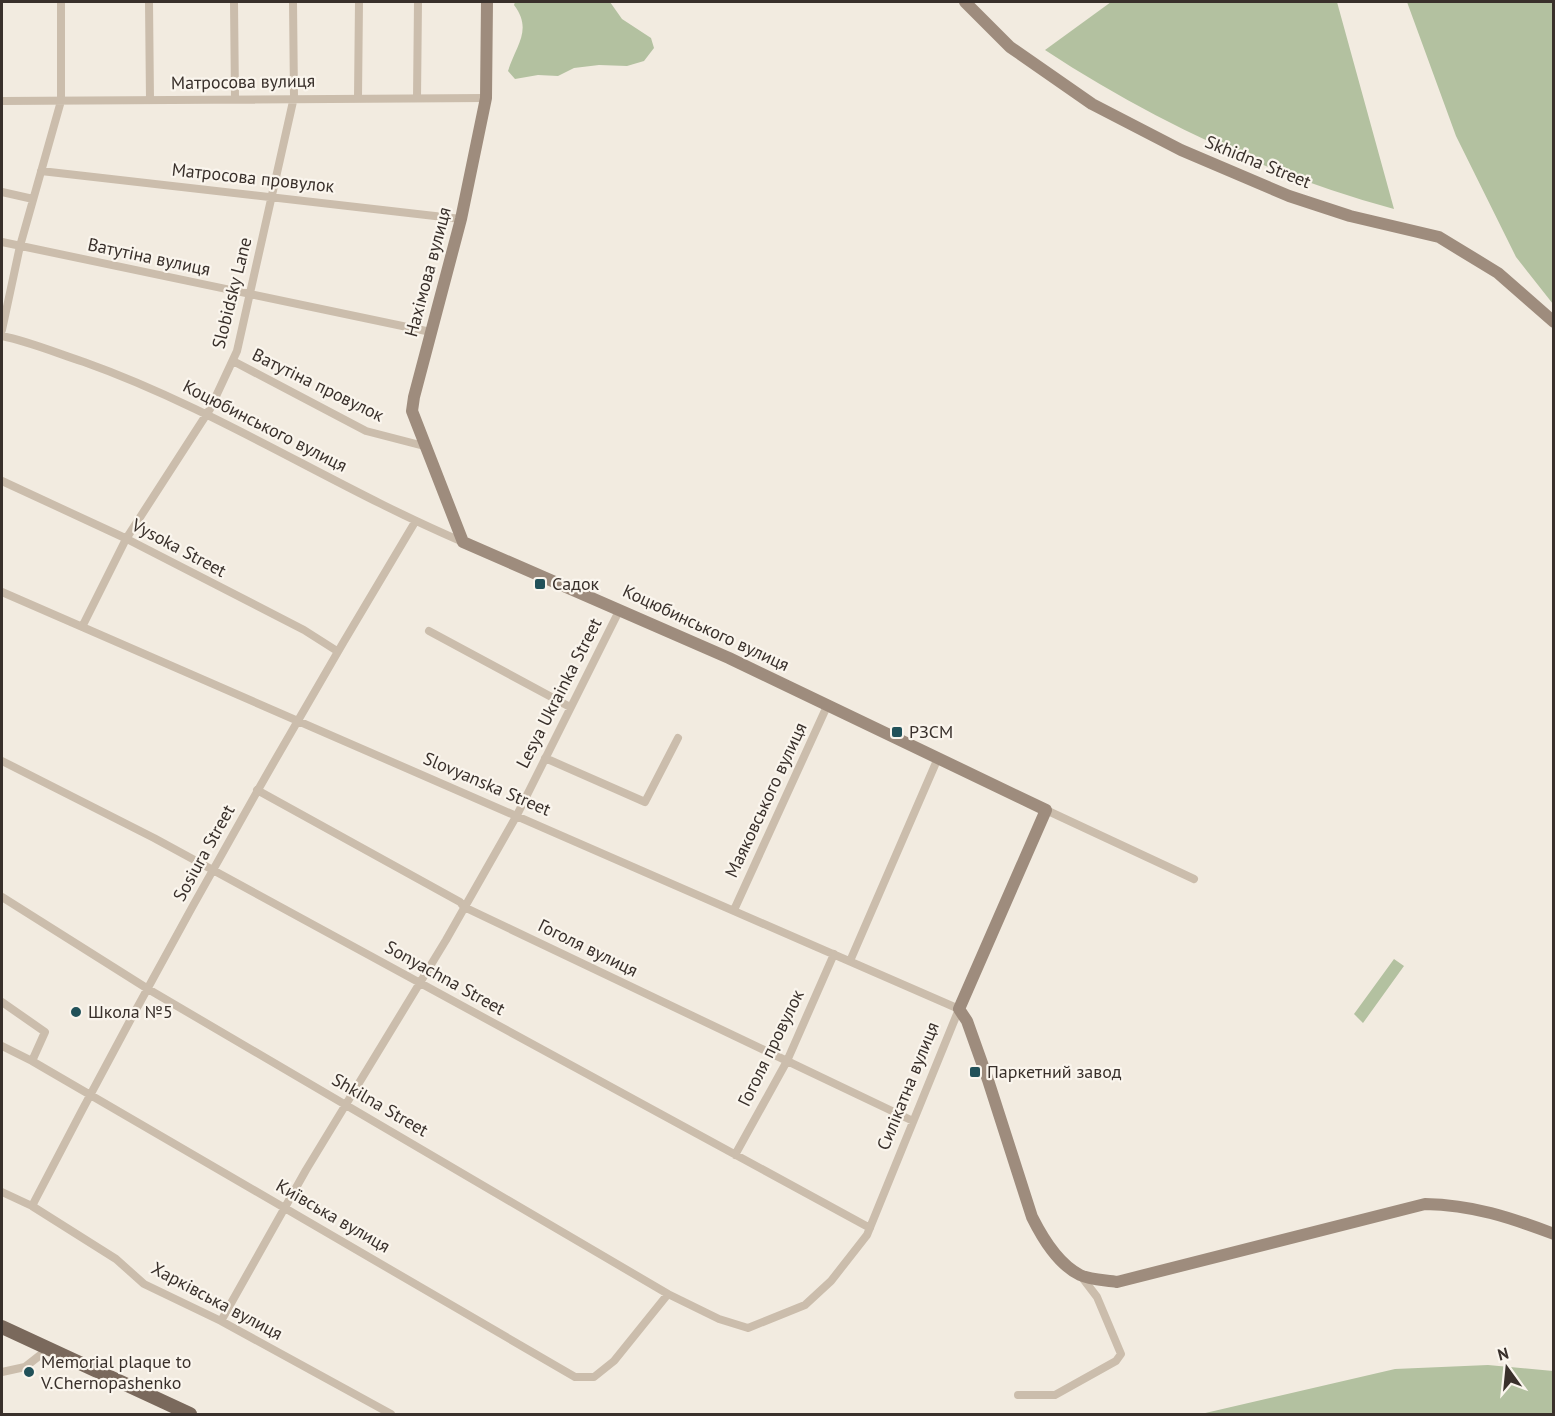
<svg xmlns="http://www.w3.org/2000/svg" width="1555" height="1416" viewBox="0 0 1555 1416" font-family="'PT Sans',sans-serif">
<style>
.green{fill:#b3c1a0}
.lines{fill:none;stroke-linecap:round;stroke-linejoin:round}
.street{stroke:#cbbdac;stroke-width:8}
.secondary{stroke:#9e8c7d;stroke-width:12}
.primary{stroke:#7a695c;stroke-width:14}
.poi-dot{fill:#215159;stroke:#faf5ed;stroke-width:2}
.labels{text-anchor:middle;stroke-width:4.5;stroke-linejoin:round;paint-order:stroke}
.street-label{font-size:18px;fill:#39302b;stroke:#faf5ed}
.poi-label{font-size:18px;fill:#39302b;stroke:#faf5ed;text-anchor:start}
</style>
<rect width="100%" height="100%" fill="#f2ebe0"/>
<!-- green -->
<path class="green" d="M515 2H610L622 19 651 38 654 48 644 61 627 66 599 65 574 68 558 76 538 75 515 79 508 71C516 45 533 30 514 5Z
M1111 2H1337L1394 209C1269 175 1153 121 1045 50Z
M1407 2H1553V304L1516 257 1456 136Z
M1394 959 1404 966 1363 1023 1354 1014Z
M1488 1365 1553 1371V1414H1201L1395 1369Z"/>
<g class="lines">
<!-- street -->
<path class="street" d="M149 2 150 100
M234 2 235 98
M358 97 359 2
M417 98 418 2
M2 101 486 98
M41 171 461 219
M2 192 33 199
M2 242 431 332
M2 330 20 246 61 101V2
M2 336C31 342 56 353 84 362 216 409 334 487 463 542
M233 361 366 431 424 446
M2 481 125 538 304 630 337 651
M2 592 959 1009 867 1235 831 1281 805 1305 748 1328 719 1319 668 1294 148 989 2 897
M82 627 126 539 210 409 237 351 294 97 293 2
M429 631 570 707
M545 758 645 802 678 738
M2 761 154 838 870 1228
M257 790 460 902 464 907 913 1121
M1046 810 1194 879
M734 910 828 704
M850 961 938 758
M2 1002 45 1032 32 1061 575 1377H594L614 1361 668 1294
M2 1046 32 1061
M735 1155 787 1061 834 954
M2 1192 32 1206 116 1259 144 1284 221 1321 391 1414
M32 1206C152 974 280 746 415 522
M221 1321 306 1170 446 940 517 815 620 609
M2 1372 25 1367 48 1349
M1018 1395H1055L1116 1361 1121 1354 1097 1297 1081 1276"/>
<!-- secondary -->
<path class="secondary" d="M487 2 486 98 461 219 414 397 412 411 463 542 729 658 1046 810 959 1009 967 1021 988 1080 1032 1217C1043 1239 1058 1264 1080 1275 1090 1280 1106 1280 1117 1282L1425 1204C1473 1205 1509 1217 1554 1234
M965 2 1010 47 1092 104 1181 150 1289 196 1350 216 1439 237 1498 273 1554 322"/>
<!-- primary -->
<path class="primary" d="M2 1327 190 1414"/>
</g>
<!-- markers -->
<g class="poi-dot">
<rect x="534" y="578" width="12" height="12" rx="3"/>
<rect x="891" y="726" width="12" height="12" rx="3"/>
<circle cx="76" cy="1012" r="6"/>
<rect x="969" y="1066" width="12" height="12" rx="3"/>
<circle cx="29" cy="1372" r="6"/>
</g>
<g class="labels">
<!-- street labels -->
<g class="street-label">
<text transform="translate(243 82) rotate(-1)" y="6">Матросова вулиця</text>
<text transform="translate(1258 162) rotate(22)" y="6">Skhidna Street</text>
<text transform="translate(253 178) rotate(6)" y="6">Матросова провулок</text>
<text transform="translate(149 257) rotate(12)" y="6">Ватутіна вулиця</text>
<text transform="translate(428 272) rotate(-75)" y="6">Нахімова вулиця</text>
<text transform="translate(232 293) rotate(-76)" y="6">Slobidsky Lane</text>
<text transform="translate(318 385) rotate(26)" y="6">Ватутіна провулок</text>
<text transform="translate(265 426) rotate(27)" y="6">Коцюбинського вулиця</text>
<text transform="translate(179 548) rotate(28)" y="6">Vysoka Street</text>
<text transform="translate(706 628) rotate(25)" y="6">Коцюбинського вулиця</text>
<text transform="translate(559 693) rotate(-63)" y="6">Lesya Ukrainka Street</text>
<text transform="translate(487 784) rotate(23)" y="6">Slovyanska Street</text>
<text transform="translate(766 800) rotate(-65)" y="6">Маяковського вулиця</text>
<text transform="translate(204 853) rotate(-61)" y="6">Sosiura Street</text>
<text transform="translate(588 948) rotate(26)" y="6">Гоголя вулиця</text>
<text transform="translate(445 978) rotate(29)" y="6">Sonyachna Street</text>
<text transform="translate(771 1048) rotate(-64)" y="6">Гоголя провулок</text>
<text transform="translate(908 1086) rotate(-68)" y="6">Силікатна вулиця</text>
<text transform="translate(380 1105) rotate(30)" y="6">Shkilna Street</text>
<text transform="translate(333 1216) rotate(30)" y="6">Київська вулиця</text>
<text transform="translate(217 1301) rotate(28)" y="6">Харківська вулиця</text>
</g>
<!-- poi labels -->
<g class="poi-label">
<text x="552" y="590">Садок</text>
<text x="909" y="738">РЗСМ</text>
<text x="88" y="1018">Школа №5</text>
<text x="987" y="1078">Паркетний завод</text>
<text x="41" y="1368">Memorial plaque to<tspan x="41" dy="21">V.Chernopashenko</tspan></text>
</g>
</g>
<!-- border -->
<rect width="1555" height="1416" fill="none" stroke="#39302b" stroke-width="6"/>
<!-- north arrow -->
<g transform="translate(1507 1368) rotate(345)" stroke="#faf5ed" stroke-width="4.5" paint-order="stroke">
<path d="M0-4.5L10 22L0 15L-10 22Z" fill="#39302b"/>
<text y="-9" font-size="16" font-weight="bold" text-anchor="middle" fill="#39302b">N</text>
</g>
</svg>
